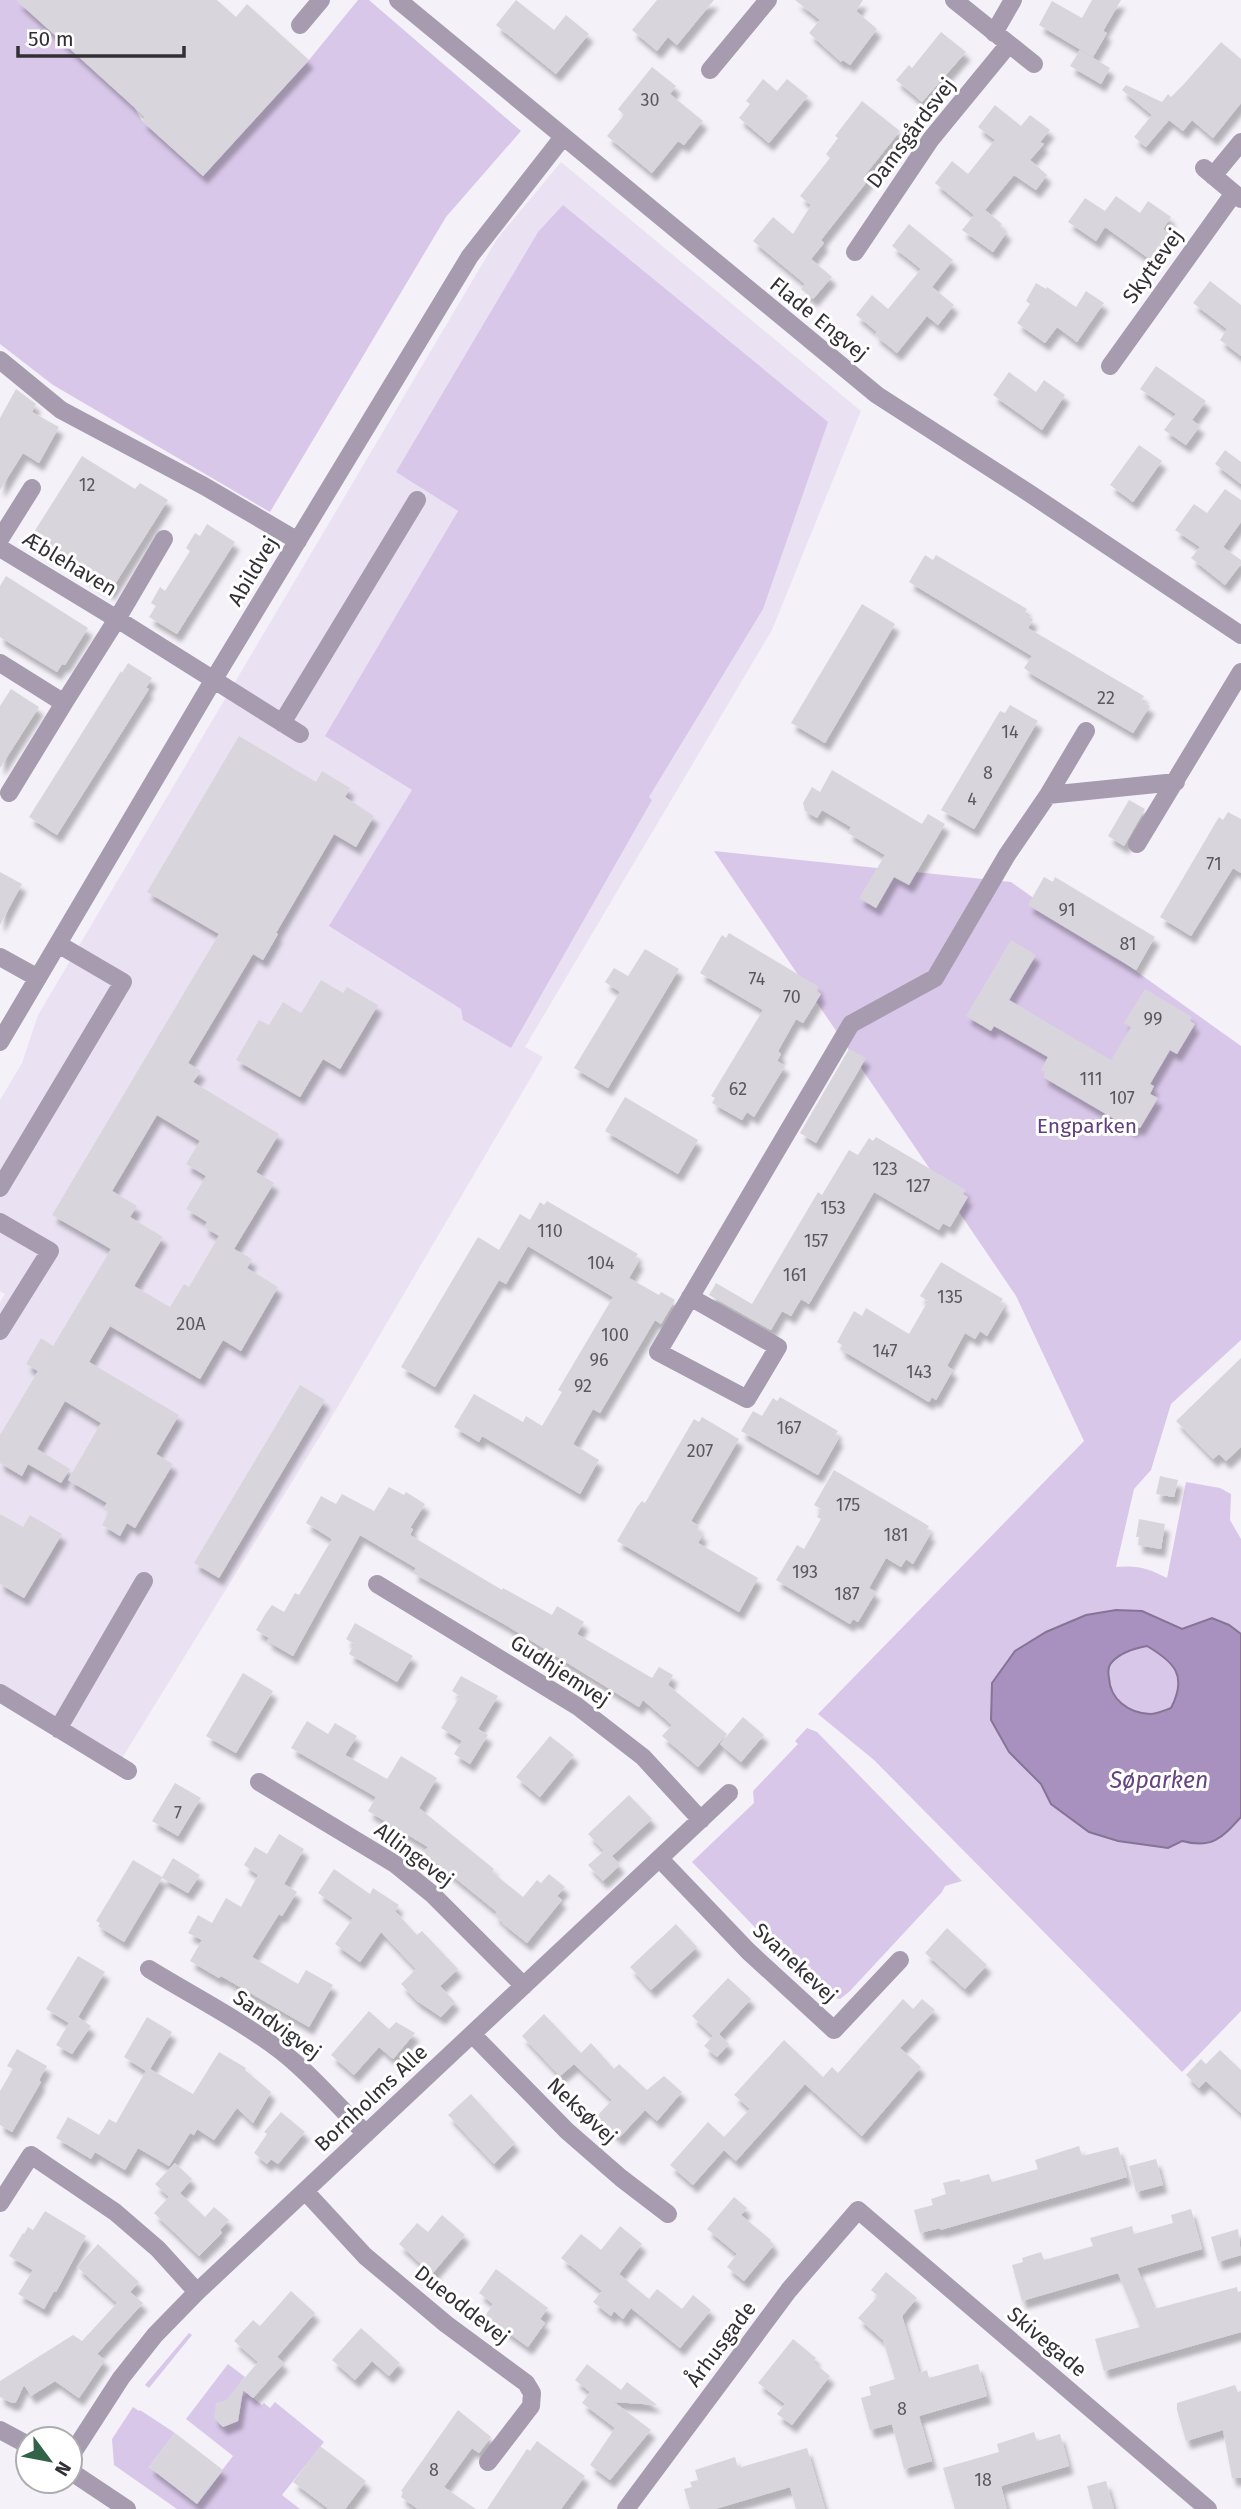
<svg xmlns="http://www.w3.org/2000/svg" width="1241" height="2509" viewBox="0 0 1241 2509" font-family="'Fira Sans',sans-serif">
<style>
.built{fill:#eae2f2}
.green{fill:#d9c7e9}
.water{fill:#a991bf;stroke:#857495;stroke-width:2;fill-rule:evenodd}
.building{fill:#d9d5dd;fill-rule:evenodd;filter:url(#shadow)}
.lines{fill:none;stroke-linecap:round;stroke-linejoin:round}
.minor{stroke:#a69baf;stroke-width:18}
.labels{text-anchor:middle;stroke-width:6;stroke-linejoin:round;paint-order:stroke}
.number-label{font-size:18px;fill:#5c595e}
.street-label{font-size:21px;fill:#323034;stroke:#fff}
.park-label{font-size:21px;fill:#61407b;stroke:#fff}
.water-label{font-size:23px;font-style:italic;fill:#64437e;stroke:#fff}
</style>
<defs>
<filter id="shadow"><feDropShadow dx="4.5" dy="8" stdDeviation="2" flood-color="#0004"/></filter>
</defs>
<rect width="100%" height="100%" fill="#f5f1f9"/>
<!-- built -->
<path class="built" d="M561 162 861 411 772 630 525 1047 543 1057 327 1425 121 1760 0 1686V1302L5 1294 0 1291V1100L22 1063 38 1015 497 239Z"/>
<!-- green -->
<path class="green" d="M0 0H17L134 107 142 121 203 176 309 60 358 0H369L521 131 446 217 270 512 53 385 0 344Z
M563 205 828 422 763 609 649 797 652 800 511 1048 463 1020 461 1009 329 926 412 790 325 736 458 511 396 472 538 232Z
M714 851 1011 882 1241 1046V1340L1171 1404 1151 1470 1134 1489 1116 1567C1138 1565 1147 1568 1167 1578L1186 1482 1220 1488 1231 1494 1230 1520 1241 1539V2011L1182 2072 874 1760 818 1714 1084 1441 1016 1296Z
M807 1728 817 1732 962 1881 945 1886 942 1892 849 1992 840 1999 821 1996 692 1862 754 1803 753 1791 798 1744 795 1741Z
M189 2333 192 2335 149 2388 145 2385Z
M228 2364 245 2377 238 2386 262 2405 264 2403 270 2408 275 2402 324 2442 282 2495 300 2509H177L114 2465 112 2439 133 2407 139 2411 140 2410 175 2433 149 2467 197 2503 233 2456 186 2419Z"/>
<!-- water -->
<path class="water" d="M1116 1610 1142 1611 1182 1629 1212 1618 1229 1625 1241 1634V1817C1222 1838 1212 1849 1182 1841L1168 1848 1118 1841 1089 1832 1051 1804 1041 1784 1009 1752 991 1720 992 1683 1015 1651 1046 1632 1086 1615ZM1147 1646C1174 1662 1188 1675 1171 1708 1165 1710 1157 1714 1150 1714 1128 1713 1110 1699 1109 1678 1108 1673 1108 1666 1112 1662 1120 1653 1136 1648 1147 1646Z"/>
<!-- building -->
<path class="building" d="M16 0H217L236 17 247 4 309 60 203 176 142 121 145 117Z
M516 0 554 30 566 15 589 34 556 74 496 25Z
M657 0H714L677 45 668 37 657 51 632 30Z
M795 0H863L856 11 877 29 850 65 843 60 841 62 809 33 820 20Z
M1092 0H1121L1103 31 1107 33 1093 57 1039 25 1052 1 1082 18Z
M941 32 966 52 922 102 896 80 909 65 912 68Z
M1221 42 1241 59V103L1213 138 1192 120 1183 131 1169 120 1146 147 1134 137 1152 115 1122 90 1126 85 1162 102 1168 94 1171 97 1183 85Z
M1080 50 1110 68 1101 84 1070 66Z
M652 67 676 86 670 94 703 121 684 145 678 141 652 173 607 136 624 115 618 109Z
M763 79 777 91 787 79 808 96 769 143 739 118 750 104 746 101Z
M862 101 900 131 865 175 869 179 821 240 824 243 811 259 832 277 813 299 801 289 805 284 753 241 773 217 793 234 811 205 800 196 830 158 826 154 838 138 835 136Z
M995 105 1021 126 1030 115 1050 130 1040 142 1044 144 1030 160 1047 175 1036 190 1014 175 985 210 1002 224 1000 226 1007 232 993 252 962 230 974 215 935 183 952 161 968 174 995 140 978 127Z
M1116 196 1140 213 1148 201 1171 217 1163 229 1170 234 1151 260 1105 227 1096 241 1068 222 1085 198 1105 211Z
M909 224 953 260 932 287 954 305 938 325 927 316 897 353 875 335 877 332 856 315 872 295 888 309 921 269 892 246Z
M1210 281 1241 305V356L1220 340 1227 329 1193 303Z
M1036 283 1046 289 1047 287 1076 307 1086 291 1104 303 1077 342 1057 327 1045 343 1017 323 1030 304 1026 301Z
M1156 366 1206 401 1192 420 1200 426 1186 445 1164 430 1176 414 1140 389Z
M1009 372 1036 392 1044 380 1065 395 1042 430 993 395Z
M16 389 36 404 32 412 59 427 39 463 23 453 0 490V418Z
M1139 445 1162 461 1133 502 1110 485Z
M1225 450 1241 462V484L1215 464Z
M82 456 135 489 140 483 168 500 110 592 29 540Z
M1225 489 1241 500V522L1223 547 1241 560V564L1225 585 1191 558 1200 547 1175 530 1194 504 1207 513Z
M207 524 235 542 177 634 149 617 156 606 151 603 160 587 165 591 190 551 186 548 195 533 200 536Z
M925 555 933 560 936 555 1027 609 1024 614 1033 619 1028 628 1144 696 1141 701 1150 706 1133 733 1033 675 1024 668 1032 656 909 582Z
M6 576 88 628 65 665 62 664 57 672 0 637V586Z
M862 604 895 624 825 743 791 723Z
M128 663 152 678 146 688 149 689 57 835 29 817 121 671 122 673Z
M11 689 39 707 0 768V706Z
M1010 705 1038 721 974 829 941 810 1000 711 1005 713Z
M239 736 316 782 322 771 350 788 345 797 374 816 356 847 334 834 276 933 278 934 263 960 253 954 188 1063 201 1071 193 1082 279 1134 256 1172 274 1183 234 1249 252 1259 247 1268 278 1287 241 1351 223 1340 200 1379 110 1326 89 1362 179 1415 156 1454 173 1464 135 1528 127 1523 120 1536 102 1525 109 1512 103 1509 107 1503 68 1480 101 1423 65 1401 37 1449 70 1469 61 1483 28 1464 22 1476 0 1463V1435L38 1371 26 1364 41 1338 53 1346 111 1249 52 1215 219 934 147 892ZM157 1115 200 1141 186 1164 206 1176 186 1209 207 1222 204 1227 219 1236 189 1287 184 1284 170 1307 134 1286 163 1237 130 1217 137 1206 112 1191Z
M832 770 922 824 928 814 945 824 909 885 894 877 876 908 859 898 885 855 848 833 851 827 822 810 817 818 805 811 803 803 812 787 820 792Z
M1129 800 1145 809 1124 846 1108 836Z
M1228 812 1241 819V873L1233 868 1191 936 1160 917 1219 817 1223 820Z
M0 872 22 884 0 925Z
M1044 877 1053 882 1055 877 1155 937 1136 970 1028 905Z
M729 933 819 987 817 991 821 994 803 1023 796 1019 778 1051 781 1054 777 1061 785 1066 754 1117 747 1112 742 1120 712 1103 715 1098 711 1096 763 1010 700 973 722 935 726 938Z
M1011 940 1036 955 1009 1000 1111 1060 1131 1027 1124 1023 1145 989 1192 1017 1190 1021 1195 1024 1177 1054 1170 1050 1150 1084 1154 1086 1150 1094 1158 1098 1140 1128 1135 1126 1133 1130 1043 1077 1045 1072 1041 1070 1048 1057 994 1026 991 1031 966 1016Z
M645 949 679 969 608 1088 574 1068 620 992 605 982 614 968 628 976Z
M321 980 343 993 347 987 378 1005 340 1069 323 1059 300 1097 236 1060 259 1020 269 1025 283 1002 301 1013Z
M849 1049 866 1058 816 1143 800 1133Z
M625 1097 698 1140 678 1174 605 1131Z
M876 1137 966 1190 963 1194 968 1197 950 1227 943 1223 939 1230 874 1192 809 1304 801 1299 791 1316 782 1311 771 1330 709 1295 716 1283 752 1304 818 1192 822 1195 849 1150 858 1155 869 1138 873 1141Z
M547 1201 638 1254 635 1258 639 1261 629 1278 659 1295 661 1292 675 1300 661 1324 655 1320 600 1413 593 1409 573 1444 599 1460 580 1494 482 1436 479 1442 454 1427 474 1394 523 1422 526 1416 542 1426 562 1392 558 1390 613 1297 528 1246 506 1284 499 1280 435 1387 401 1367 478 1237 499 1250 520 1214 530 1220 540 1202 544 1205Z
M941 1262 1003 1299 1000 1303 1005 1306 987 1336 980 1331 975 1339 965 1333 947 1366 953 1370 936 1400 932 1397 929 1402 840 1349 842 1345 837 1342 854 1311 862 1316 866 1308 909 1334 928 1301 920 1296Z
M1241 1358V1447L1226 1461 1219 1454 1213 1459 1176 1421Z
M300 1385 325 1400 219 1578 194 1563Z
M780 1397 838 1431 835 1435 839 1438 818 1475 741 1431 753 1411 762 1416 773 1398 777 1401Z
M702 1417 739 1439 691 1521 699 1526 697 1530 703 1534 698 1543 758 1578 739 1612 617 1541 637 1507 642 1501 645 1503 694 1419 699 1422Z
M834 1470 929 1526 926 1531 931 1533 913 1564 906 1559 901 1567 886 1558 869 1588 876 1592 858 1622 853 1619 850 1624 776 1580 797 1545 804 1549 821 1519 817 1517 821 1509 814 1505Z
M1160 1476 1178 1480 1174 1497 1156 1494Z
M389 1487 404 1495 406 1492 425 1504 410 1528 413 1529 410 1535 502 1590 503 1588 552 1615 557 1606 584 1622 577 1634 652 1678 659 1667 673 1675 668 1685 727 1734 698 1767 662 1736 672 1725 643 1700 639 1707 504 1624 413 1573 416 1568 360 1535 293 1656 267 1641 269 1638 256 1630 266 1613 272 1605 284 1612 295 1593 299 1595 332 1539 306 1523 321 1496 336 1504 342 1494 374 1511Z
M0 1514 23 1527 30 1515 62 1534 24 1598 0 1584Z
M1139 1519 1165 1524 1161 1549 1138 1545 1139 1537H1136Z
M355 1623 413 1656 397 1682 349 1654 354 1644 346 1639Z
M243 1673 273 1691 236 1753 206 1736Z
M461 1676 498 1696 478 1729 488 1735 470 1764 454 1754 462 1741 441 1728 460 1696 452 1691Z
M743 1717 764 1735 741 1762 720 1744Z
M307 1721 328 1734 335 1723 357 1736 345 1755 387 1779 401 1756 437 1778 419 1808 494 1869 492 1872 523 1897 537 1880 541 1883 549 1874 565 1887 557 1896 562 1900 527 1943 502 1923 503 1922 494 1915 497 1912 423 1852 428 1847 368 1811 376 1797 291 1748Z
M550 1736 574 1755 540 1797 516 1777Z
M175 1783 201 1798 178 1836 152 1821Z
M629 1795 652 1819 612 1856 620 1865 603 1881 588 1865 604 1851 588 1834Z
M279 1834 304 1849 284 1884 297 1892 282 1916 279 1914 252 1957 298 1984 306 1970 333 1985 309 2027 221 1976 219 1978 190 1961 202 1940 188 1933 198 1915 212 1923 226 1898 241 1907 258 1875 244 1865 255 1847 267 1854Z
M173 1858 200 1875 188 1893 162 1878 124 1942 98 1926 100 1923 96 1921 133 1860 162 1877Z
M334 1869 370 1894 373 1888 399 1905 395 1911 417 1935 422 1931 458 1969 440 1986 455 2002 441 2017 417 2001 401 1984 416 1969 381 1932 360 1962 335 1944 353 1918 318 1893Z
M676 1924 697 1947 651 1990 630 1967Z
M947 1928 987 1965 965 1989 925 1953Z
M78 1956 105 1972 78 2017 91 2026 72 2054 56 2045 69 2023 46 2009Z
M728 1978 751 1999 719 2034 729 2044 717 2057 704 2046 713 2036 692 2016Z
M903 1999 913 2009 922 1999 935 2010 900 2048 921 2067 862 2136 805 2084 736 2161 724 2150 693 2185 670 2165 708 2122 724 2137 750 2109 734 2095 784 2040 823 2077 832 2067 838 2073Z
M369 2011 389 2029 396 2022 415 2033 393 2059 379 2047 354 2075 331 2055Z
M544 2014 581 2053 591 2043 614 2069 619 2064 647 2090 664 2076 682 2092 657 2121 645 2110 619 2138 596 2117 612 2100 574 2064 560 2076 522 2036Z
M147 2017 172 2032 150 2069 193 2094 219 2052 246 2068 245 2070 271 2092 253 2123 237 2108 214 2140 197 2129 194 2135 190 2133 169 2166 138 2148 125 2170 95 2152 91 2159 56 2138 68 2117 99 2135 109 2119 116 2123 146 2071 124 2057Z
M17 2049 47 2066 39 2080 41 2082 12 2132 0 2125V2091L13 2069 7 2066Z
M1220 2050 1241 2070V2113L1206 2081 1199 2088 1186 2075 1201 2059 1206 2064Z
M471 2094 515 2143 494 2164 448 2115Z
M281 2112 305 2132 278 2164 271 2159 267 2164 254 2153 267 2134 264 2132Z
M1079 2146 1082 2156 1118 2147 1127 2177 940 2230V2228L920 2233 914 2210 933 2205 931 2199 946 2194 943 2183 959 2179 961 2182 989 2174 992 2182 1038 2169 1035 2160Z
M1156 2159 1163 2185 1136 2192 1129 2166Z
M175 2163 192 2179 180 2193 205 2217 214 2207 229 2220 220 2230 222 2233 199 2256 154 2213 169 2197 155 2184Z
M734 2197 747 2208 741 2215 771 2240 770 2241 774 2245 744 2281 727 2267 737 2254 707 2229Z
M1191 2209 1202 2249 1137 2268 1154 2309 1237 2287 1238 2292 1241 2291V2332L1104 2371 1095 2339 1140 2327 1118 2273 1022 2301 1012 2265 1023 2262 1022 2258 1041 2252 1044 2260 1093 2246 1090 2238 1132 2226 1134 2234 1173 2223 1171 2215Z
M45 2211 86 2236 56 2292 54 2291 44 2309 18 2294 33 2270 9 2256 23 2233 24 2234 28 2227 33 2230Z
M442 2215 465 2235 432 2274 399 2244 417 2223 428 2232Z
M620 2226 642 2244 619 2274 649 2299 657 2289 682 2309 693 2295 711 2310 680 2348 631 2308 623 2319 614 2311 611 2316 593 2302 602 2291 561 2258 581 2234 601 2250Z
M1238 2229 1241 2255 1218 2262 1211 2237Z
M98 2244 139 2282 130 2292 143 2303 97 2354 105 2360 79 2398 55 2381 31 2396 24 2385 16 2402 12 2403 0 2397V2381L73 2335 82 2341 117 2303 77 2267Z
M496 2269 548 2308 540 2319 545 2323 528 2347 485 2316 493 2304 479 2293Z
M886 2272 917 2298 902 2316 919 2373 927 2370 929 2378 978 2364 987 2396 919 2416 932 2461 904 2469 892 2424 870 2430 861 2398 871 2395 869 2387 895 2379 883 2340 858 2318 878 2296 871 2290Z
M291 2291 315 2313 277 2357 284 2363 253 2398 243 2390 238 2421 223 2427 214 2418 216 2403 226 2400 258 2362 234 2341 253 2320 260 2326Z
M361 2328 400 2363 389 2376 372 2361 355 2380 332 2360Z
M793 2339 816 2358 813 2362 830 2376 792 2425 777 2414 785 2404 758 2383Z
M587 2364 621 2390 627 2382 657 2405 614 2402 651 2430 610 2480 590 2465 615 2428 582 2403 590 2392 575 2380Z
M1235 2385 1238 2392 1241 2391V2478H1232L1223 2430 1186 2441 1177 2410V2403Z
M458 2410 491 2437 479 2453 472 2448 444 2487 476 2509H418L401 2497 403 2492 401 2491Z
M1034 2432 1037 2441 1060 2434 1069 2466 1001 2486 1007 2509H955L943 2468 999 2452 997 2444Z
M175 2433 223 2470 197 2504 149 2467Z
M537 2441 585 2476 561 2509H487L527 2449 530 2451Z
M320 2446 366 2481 345 2509H329L293 2482Z
M807 2448 825 2509H796L790 2487 715 2509H690L684 2489 692 2487 690 2482 698 2480 695 2470 735 2457 738 2468Z
M1106 2481 1114 2509H1093L1087 2486Z"/>
<g class="lines">
<!-- minor -->
<path class="minor" d="M398 0 877 395 1029 493 1241 635
M954 0 1034 64
M300 25 321 0
M994 33 1013 0
M710 70 768 0
M1204 168 1241 199
M1213 176 1241 142
M855 252 931 139 1009 44
M0 360 61 410 204 486 298 541
M1110 366 1234 193
M0 539 32 488
M0 548 117 619 164 539
M0 663 64 703 117 619 300 734
M282 723 417 500
M9 793 64 703
M1048 795 1176 782
M1137 844 1241 672
M0 957 38 978
M0 1042 214 679 470 256 563 137
M0 1188 123 982 58 944
M0 1222 50 1251 0 1331
M690 1297 778 1347 747 1399 658 1352 851 1024 935 978 1007 855 1048 795 1086 731
M377 1584 577 1706 643 1757 701 1820
M0 1693 128 1771
M58 1729 144 1581
M259 1782 395 1864 432 1894 524 1986
M660 1859 748 1951 834 2030 900 1960
M149 1969C193 1996 240 2020 281 2051 312 2075 338 2106 366 2134
M472 2034 567 2131 621 2178 668 2214
M305 2191 365 2256 446 2324 526 2383 532 2393 531 2406 488 2462
M0 2203 31 2155 115 2212 158 2249 197 2292
M0 2430 28 2445
M70 2457 121 2378 155 2335 197 2292 729 1793
M70 2471 127 2509
M626 2509 789 2290 858 2210 1208 2509"/>
</g>
<g class="labels">
<!-- number labels -->
<g class="number-label">
<text x="650" y="106">30</text>
<text x="87" y="491">12</text>
<text x="1106" y="704">22</text>
<text x="1010" y="738">14</text>
<text x="988" y="779">8</text>
<text x="972" y="805">4</text>
<text x="1214" y="870">71</text>
<text x="1067" y="916">91</text>
<text x="1128" y="950">81</text>
<text x="757" y="985">74</text>
<text x="792" y="1003">70</text>
<text x="1153" y="1025">99</text>
<text x="1091" y="1085">111</text>
<text x="738" y="1095">62</text>
<text x="1122" y="1104">107</text>
<text x="885" y="1175">123</text>
<text x="918" y="1192">127</text>
<text x="833" y="1214">153</text>
<text x="550" y="1237">110</text>
<text x="816" y="1247">157</text>
<text x="601" y="1269">104</text>
<text x="795" y="1281">161</text>
<text x="950" y="1303">135</text>
<text x="191" y="1330">20A</text>
<text x="615" y="1341">100</text>
<text x="885" y="1357">147</text>
<text x="599" y="1366">96</text>
<text x="919" y="1378">143</text>
<text x="583" y="1392">92</text>
<text x="789" y="1434">167</text>
<text x="700" y="1457">207</text>
<text x="848" y="1511">175</text>
<text x="896" y="1541">181</text>
<text x="805" y="1578">193</text>
<text x="847" y="1600">187</text>
<text x="178" y="1819">7</text>
<text x="902" y="2415">8</text>
<text x="434" y="2476">8</text>
<text x="983" y="2486">18</text>
</g>
<!-- street labels -->
<g class="street-label">
<text transform="translate(911 133) rotate(-53)" y="7">Damsgårdsvej</text>
<text transform="translate(1153 266) rotate(-54)" y="7">Skyttevej</text>
<text transform="translate(819 319) rotate(39)" y="7">Flade Engvej</text>
<text transform="translate(70 564) rotate(31)" y="7">Æblehaven</text>
<text transform="translate(253 571) rotate(-59)" y="7">Abildvej</text>
<text transform="translate(560 1671) rotate(33)" y="7">Gudhjemvej</text>
<text transform="translate(414 1855) rotate(37)" y="7">Allingevej</text>
<text transform="translate(795 1963) rotate(43)" y="7">Svanekevej</text>
<text transform="translate(277 2025) rotate(36)" y="7">Sandvigvej</text>
<text transform="translate(371 2098) rotate(-43)" y="7">Bornholms Alle</text>
<text transform="translate(582 2111) rotate(43)" y="7">Neksøvej</text>
<text transform="translate(462 2305) rotate(38)" y="7">Dueoddevej</text>
<text transform="translate(1047 2342) rotate(40)" y="7">Skivegade</text>
<text transform="translate(721 2344) rotate(-53)" y="7">Århusgade</text>
</g>
<!-- park labels -->
<g class="park-label">
<text x="1087" y="1133">Engparken</text>
</g>
<!-- water labels -->
<g class="water-label">
<text x="1159" y="1788">Søparken</text>
</g>
</g>
<!-- north arrow -->
<g transform="translate(49 2460) rotate(122)"><circle r="33" fill="#ffffff" stroke="#adacae" stroke-width="2"/>
<path d="M0-5L12 26L0 18L-12 26Z" fill="#306348"/>
<text y="-10" font-size="19" font-weight="bold" text-anchor="middle" fill="#323034">N</text>
</g>
<!-- scale -->
<path d="M18 46v10h166v-10" fill="none" stroke="#323034" stroke-width="3.5"/>
<text x="28" y="46" font-size="21" fill="#323034" stroke="#ffffff" stroke-width="5" paint-order="stroke">50 m</text>
</svg>
